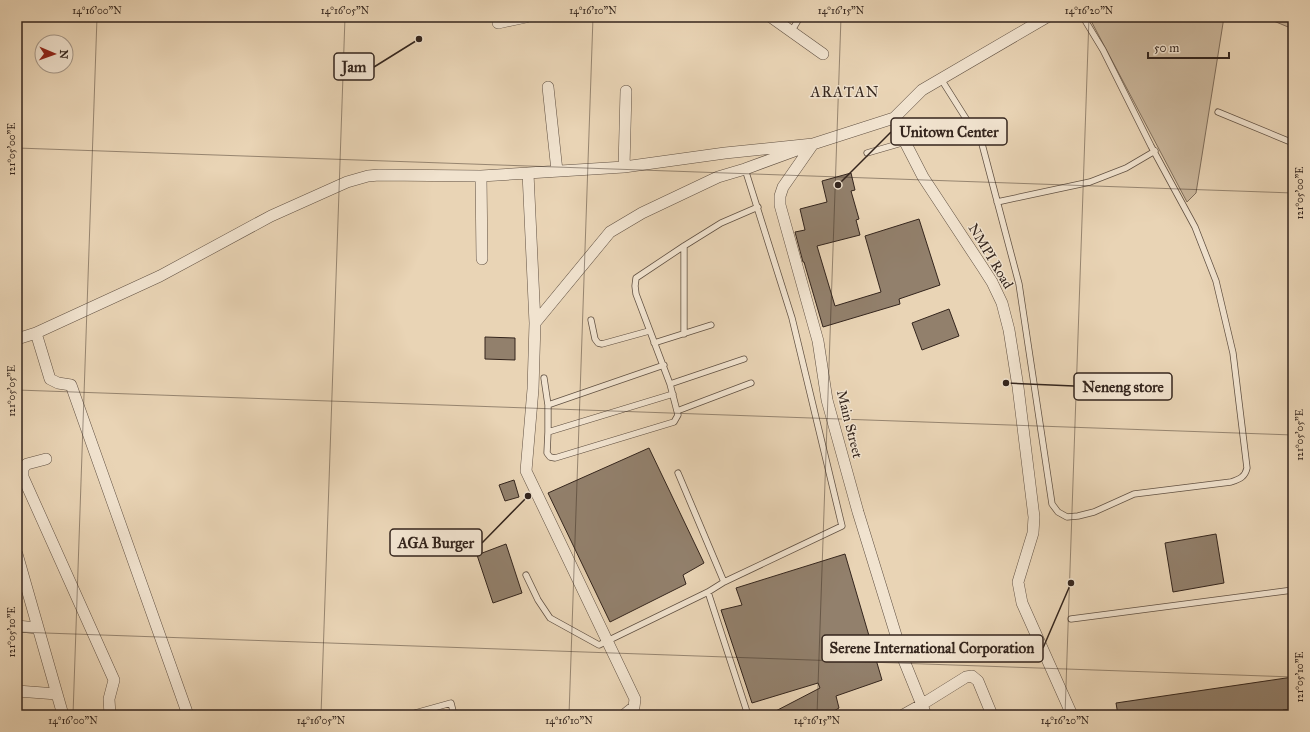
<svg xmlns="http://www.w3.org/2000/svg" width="1310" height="732" viewBox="0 0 1310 732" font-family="'IM FELL Great Primer',serif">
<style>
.green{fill:#cab69b;stroke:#7f6e5c}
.building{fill:#92806c;stroke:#34251d}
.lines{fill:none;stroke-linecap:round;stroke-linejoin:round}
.service-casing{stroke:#615143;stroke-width:7}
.minor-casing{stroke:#615143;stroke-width:12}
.service{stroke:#f1e3cf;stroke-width:5.5}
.minor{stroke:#f1e3cf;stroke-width:11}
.ticks{fill:none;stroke:#34251d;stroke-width:1;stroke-opacity:0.45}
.labels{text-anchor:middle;stroke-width:3;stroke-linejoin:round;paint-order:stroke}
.street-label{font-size:14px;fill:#34251d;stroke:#f1e3cf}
.neighbourhood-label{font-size:15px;letter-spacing:1px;fill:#34251d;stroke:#f1e3cf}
.leader{fill:none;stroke:#34251d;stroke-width:1.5}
.callout-dot{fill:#34251d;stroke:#f1e3cf;stroke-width:1.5}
.callout{fill:#f1e3cf;stroke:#34251d;stroke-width:1.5}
.callout-label{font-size:15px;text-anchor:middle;font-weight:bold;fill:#34251d}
.neatline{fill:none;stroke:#34251d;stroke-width:1.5}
.ticks-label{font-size:10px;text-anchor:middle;fill:#34251d}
</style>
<rect width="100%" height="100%" fill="#e9d4b5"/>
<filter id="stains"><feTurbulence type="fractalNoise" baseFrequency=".005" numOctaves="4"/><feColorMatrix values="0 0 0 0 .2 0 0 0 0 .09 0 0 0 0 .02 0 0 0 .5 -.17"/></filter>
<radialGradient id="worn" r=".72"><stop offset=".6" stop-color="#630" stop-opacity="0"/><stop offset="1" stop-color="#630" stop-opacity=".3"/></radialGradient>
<!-- green -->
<path class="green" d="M1089 17H1224L1196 193 1187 202Z
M1264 17H1293V29Z"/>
<!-- building -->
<path class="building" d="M851 173 855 190 851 191 859 219 856 220 860 235 817 246 835 306 881 292 865 236 919 219 940 285 899 299 900 304 823 327 804 262H803L795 232 805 230 800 209 827 202 822 181Z
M949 309 959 336 922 350 912 323Z
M485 337 515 338V360L485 359Z
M649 448 704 563 683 575 686 584 610 622 548 493Z
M514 480 519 497 505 501 499 485Z
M1216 534 1224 583 1173 592 1165 543Z
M506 544 522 593 493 603 477 555Z
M845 554 882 680 836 696 839 708 827 715H768L820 688 818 683 752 703 721 610 742 605 736 588Z
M1293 677V709L1283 710 1284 715H1118L1116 703Z"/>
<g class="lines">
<defs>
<path id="service" d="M791 32 800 17
M941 79 982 144 1019 284 1052 504 1058 512 1067 517 1078 516 1094 512 1134 494 1231 482C1240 479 1245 477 1247 468L1233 353 1216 281 1195 227 1151 146 1103 50 1083 17
M1218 112 1293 143
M867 153 905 142
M997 202 1090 182 1126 168 1155 151
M684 246V334
M591 320 595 339 598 343 602 344 649 331
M654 343 711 325
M544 378 548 405 664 365
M670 384 744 359
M673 394 548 432 547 453 550 457 555 458 674 422 678 415 670 384 636 294 635 286 636 278 684 246 721 223 758 207
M677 411 751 383
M548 432V405
M678 473 724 582
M526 575 538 600 550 618 599 645 708 592 724 582 842 526 792 318 745 169
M708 592 748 715
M1071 619 1293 590
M408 715 451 703 454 715"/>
<path id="minor" d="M771 17 823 54
M498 23 526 17
M548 87 557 171
M894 118 905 142 923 177 983 268 992 282 1002 303 1009 330 1018 387 1034 517 1033 533 1018 582 1022 603 1072 715
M813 144 783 187 780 196V205L818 341 827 400 858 512 903 658 926 715
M624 167 626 91
M528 173 535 323 533 389 526 471 635 699 634 707 624 715
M481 176 482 259
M535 323 610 232 642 213 718 177 745 169 813 144 894 118 922 90 1047 17
M36 333 50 379 58 383 71 385 188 715
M17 339 36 333 160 276 271 216 347 182 368 176 379 175 481 176 624 167 725 153 813 144
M46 459 27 464 23 468V477L114 680 109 699 110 715
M17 554 63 715
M17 626 37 628
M17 691 57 694
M903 715 921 705 966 677 972 676 978 681 992 715"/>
</defs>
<!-- service casing -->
<use href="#service" class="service-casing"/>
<!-- minor casing -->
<use href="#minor" class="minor-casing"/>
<!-- service -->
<use href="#service" class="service"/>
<!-- minor -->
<use href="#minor" class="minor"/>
</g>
<!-- ticks -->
<path class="ticks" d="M17 148 1293 193M17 390 1293 435M17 632 1293 677M73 715 97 17M321 715 345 17M569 715 593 17M817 715 841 17M1065 715 1089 17"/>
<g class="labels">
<!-- street labels -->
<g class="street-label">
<text transform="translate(991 256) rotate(59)" y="5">NMPI Road</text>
<text transform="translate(850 424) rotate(76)" y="5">Main Street</text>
</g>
<!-- neighbourhood labels -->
<g class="neighbourhood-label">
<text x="845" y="97">ARATAN</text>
</g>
</g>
<!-- callouts -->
<path class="leader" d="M419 39L374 67M838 185L891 132M1006 383L1074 386M528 496L482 543M1071 583L1043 648"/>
<g class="callout-dot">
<circle cx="419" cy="39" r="4"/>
<circle cx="838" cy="185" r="4"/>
<circle cx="1006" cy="383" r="4"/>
<circle cx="528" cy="496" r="4"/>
<circle cx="1071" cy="583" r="4"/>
</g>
<g class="callout">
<rect x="334" y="53" width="40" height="27" rx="4"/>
<rect x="891" y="118" width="116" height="27" rx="4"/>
<rect x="1074" y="373" width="98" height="27" rx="4"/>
<rect x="390" y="529" width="92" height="27" rx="4"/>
<rect x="822" y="635" width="221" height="27" rx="4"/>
</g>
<g class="callout-label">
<text x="354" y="72">Jam</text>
<text x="949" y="137">Unitown Center</text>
<text x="1123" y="392">Neneng store</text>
<text x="436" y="548">AGA Burger</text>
<text x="932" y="653">Serene International Corporation</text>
</g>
<!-- margin -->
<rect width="1310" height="732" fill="none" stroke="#e9d4b5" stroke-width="44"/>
<!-- north arrow -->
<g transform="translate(54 54) rotate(92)"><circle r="19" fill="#f1e3cf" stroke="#a59788"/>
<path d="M0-3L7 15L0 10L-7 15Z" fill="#8f2418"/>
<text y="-6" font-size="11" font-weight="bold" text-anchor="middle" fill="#34251d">N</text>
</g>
<!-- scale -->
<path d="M1148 52v6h81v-6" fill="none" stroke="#34251d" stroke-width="2"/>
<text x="1154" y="52" font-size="12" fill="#34251d" stroke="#f1e3cf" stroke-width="3" paint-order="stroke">50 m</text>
<rect x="22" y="22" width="1266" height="688" class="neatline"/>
<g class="ticks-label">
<text x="97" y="14">14°16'00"N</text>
<text x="345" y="14">14°16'05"N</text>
<text x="593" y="14">14°16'10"N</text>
<text x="841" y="14">14°16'15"N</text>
<text x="1089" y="14">14°16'20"N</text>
<text transform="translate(11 149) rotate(-90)" y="4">121°05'00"E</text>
<text transform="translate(1299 193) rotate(-90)" y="4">121°05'00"E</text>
<text transform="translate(11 391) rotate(-90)" y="4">121°05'05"E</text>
<text transform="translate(1299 435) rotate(-90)" y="4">121°05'05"E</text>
<text transform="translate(11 632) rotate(-90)" y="4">121°05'10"E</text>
<text transform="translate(1299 677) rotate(-90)" y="4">121°05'10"E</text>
<text x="73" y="724">14°16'00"N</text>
<text x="321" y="724">14°16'05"N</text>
<text x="569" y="724">14°16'10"N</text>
<text x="817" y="724">14°16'15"N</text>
<text x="1065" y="724">14°16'20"N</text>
</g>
<rect width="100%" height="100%" filter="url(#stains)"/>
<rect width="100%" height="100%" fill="url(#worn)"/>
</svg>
